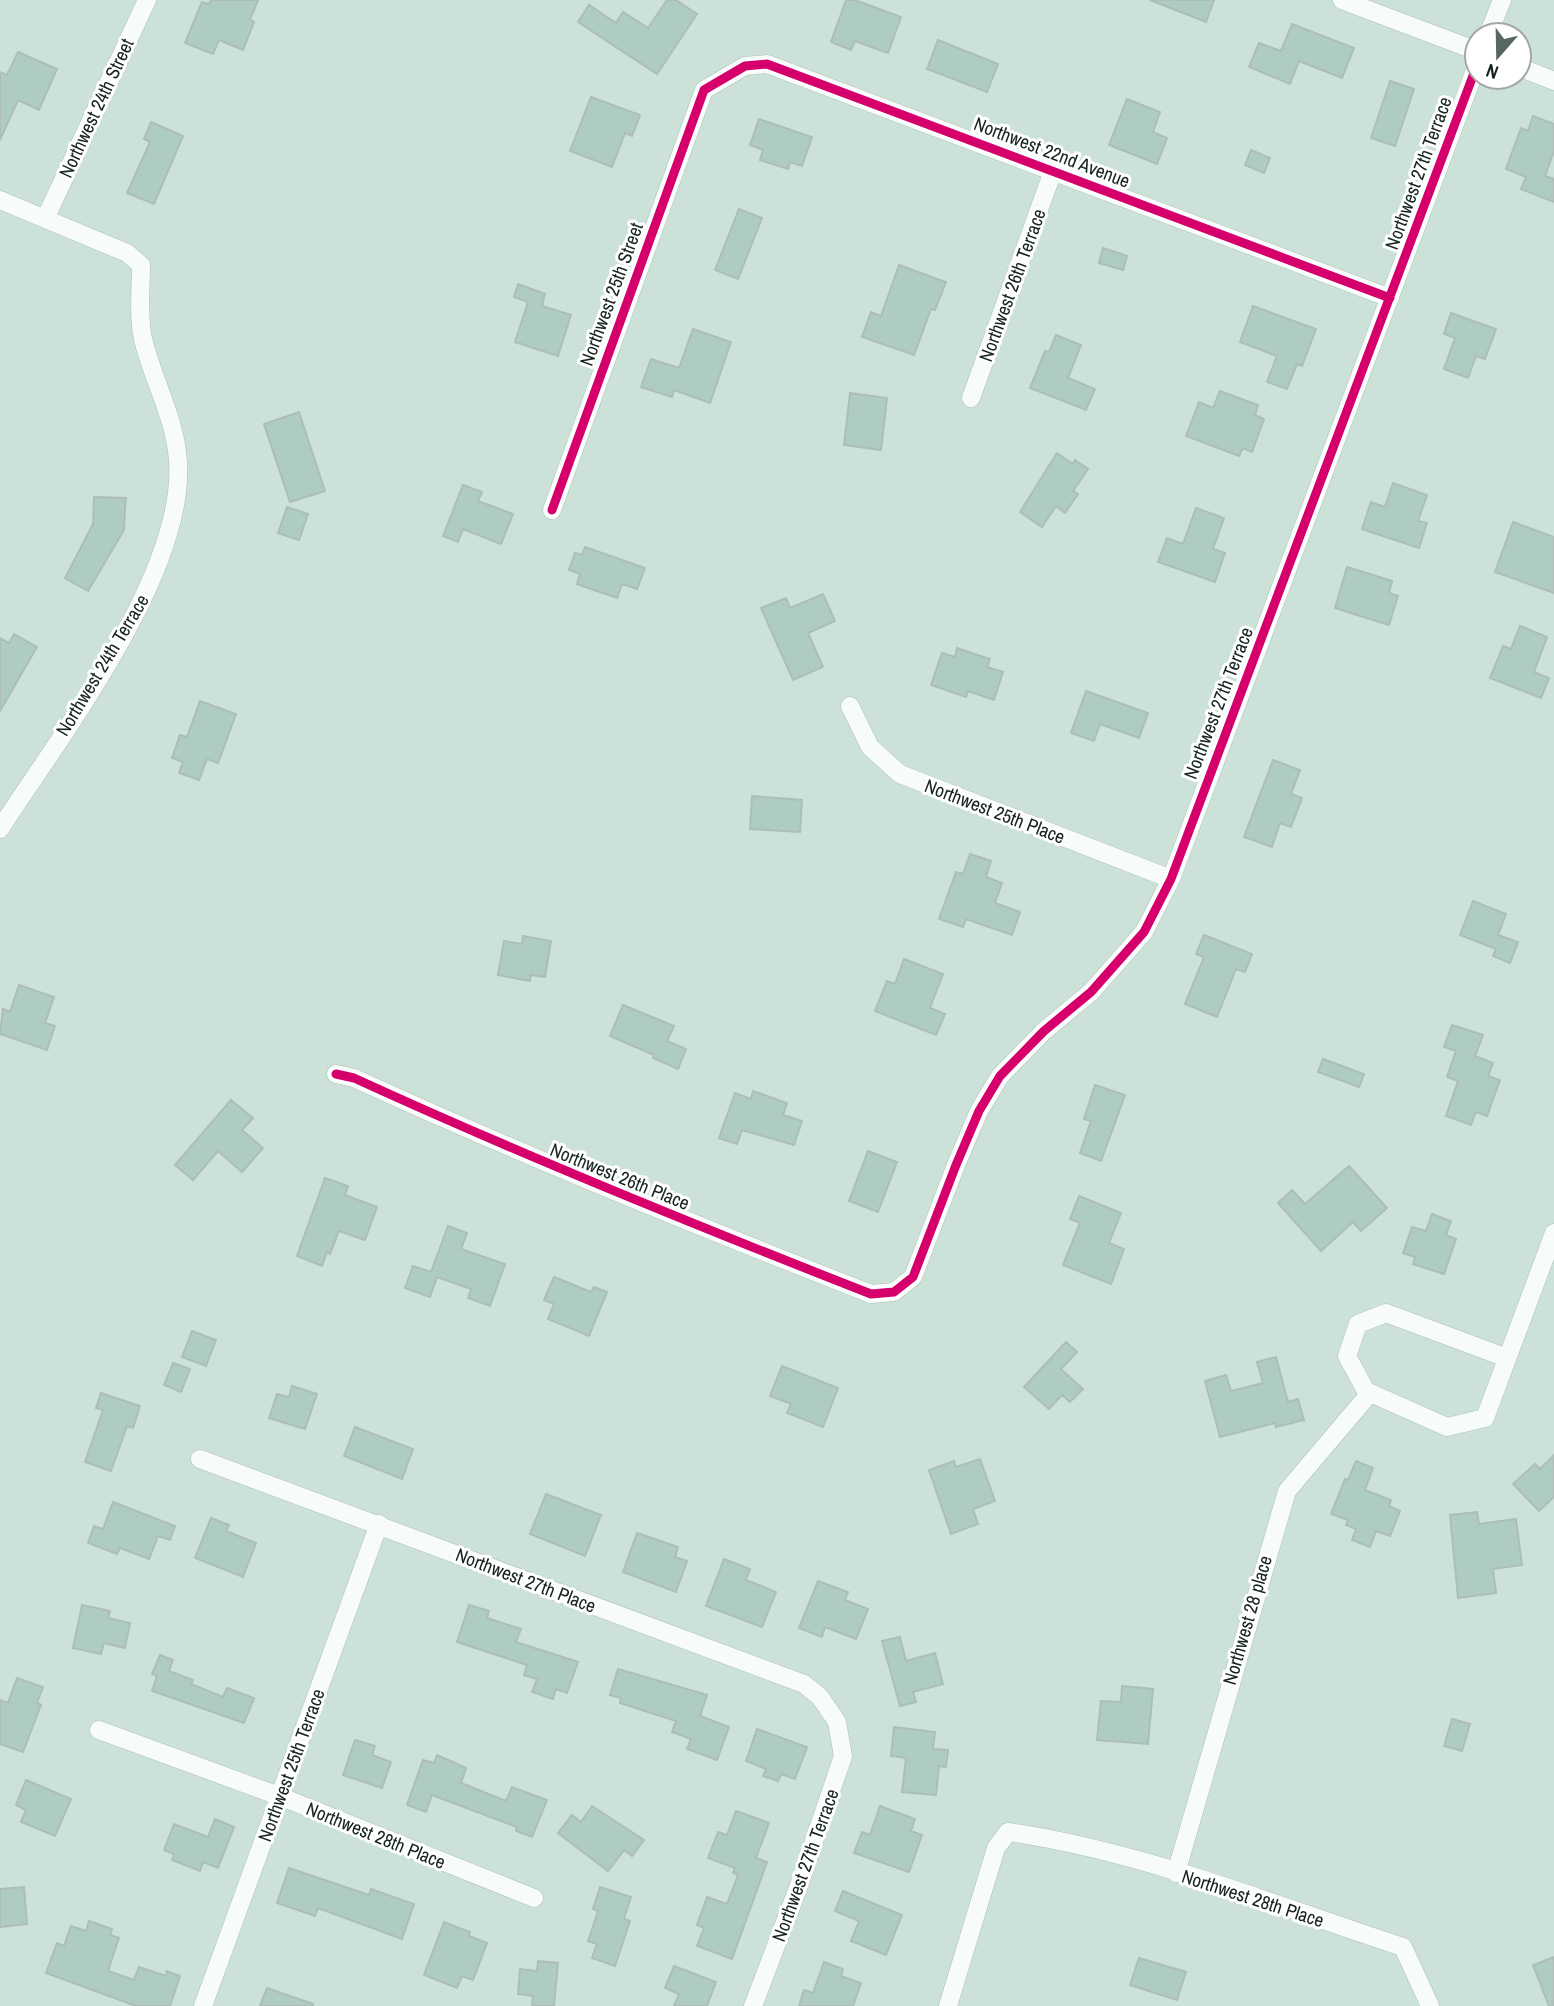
<svg xmlns="http://www.w3.org/2000/svg" width="1554" height="2006" viewBox="0 0 1554 2006" font-family="'Archivo Narrow',sans-serif">
<style>
.building{fill:#aeccc1;stroke:#adbeb6;stroke-width:2}
.lines{fill:none;stroke-linecap:round;stroke-linejoin:round}
.minor-casing{stroke:#aebfb8;stroke-width:19}
.minor{stroke:#f7fbf9;stroke-width:18}
.cycleway-casing{stroke:#fff;stroke-width:13}
.cycleway{stroke:#d6006c;stroke-width:9}
.labels{text-anchor:middle;stroke-width:6;stroke-linejoin:round;paint-order:stroke}
.street-label{font-size:19px;fill:#16251f;stroke:#fff}
</style>
<rect width="100%" height="100%" fill="#cce2d9"/>
<!-- building -->
<path class="building" d="M211 0H258L250 20 254 22 243 50 219 40 213 54 185 43 202 2 209 4Z
M667 0H676L697 14 657 74 578 22 589 5 616 23 623 12 648 28Z
M846 0H855L901 17 888 53 855 41 851 50 831 42Z
M1150 0H1214L1206 22Z
M1292 24 1354 48 1342 78 1299 61 1290 84 1249 67 1259 43 1281 51Z
M938 40 998 64 987 92 927 69Z
M18 52 57 69 39 110 18 100 0 140V72L7 75Z
M1390 81 1414 89 1395 146 1371 138Z
M591 97 640 115 632 136 625 133 612 167 570 151Z
M1127 99 1160 112 1153 132 1167 138 1157 164 1109 145Z
M1533 116 1554 124V151L1545 176 1554 179V202L1521 189 1526 177 1506 169 1521 128 1528 131Z
M759 119 812 137 802 166 790 162 788 169 760 160 763 150 750 145Z
M151 122 183 136 154 204 127 193 150 142 144 139Z
M1251 150 1270 158 1264 173 1245 165Z
M739 209 762 218 738 279 715 270Z
M1103 248 1127 256 1123 270 1099 263Z
M899 265 946 282 935 310 931 309 914 355 862 337 871 312 881 316Z
M518 284 545 294 542 306 571 315 558 356 515 342 528 302 514 297Z
M1253 306 1316 329 1302 366 1297 364 1287 389 1267 382 1277 356 1240 342Z
M1451 313 1496 329 1485 359 1476 356 1468 378 1444 369 1455 338 1444 334Z
M693 329 731 342 710 403 674 390 672 397 641 387 651 359 679 368Z
M1056 335 1081 345 1068 378 1095 389 1086 410 1030 388 1045 351 1049 352Z
M1220 391 1258 405 1255 415 1264 419 1252 452 1243 448 1239 456 1186 436 1199 402 1213 408Z
M850 393 887 398 881 450 844 445Z
M299 412 325 491 290 502 264 424Z
M1057 453 1073 464 1075 460 1088 469 1073 491 1078 494 1065 513 1056 506 1042 527 1020 512Z
M1393 483 1427 495 1418 521 1427 523 1419 548 1362 529 1371 502 1385 507Z
M463 485 482 492 478 501 513 514 501 544 463 529 458 542 443 536Z
M94 497 126 498 125 509 124 530 88 591 65 578 93 524Z
M287 507 308 514 299 540 278 533Z
M1196 508 1224 518 1213 549 1225 553 1215 582 1158 562 1167 538 1183 544Z
M1513 522 1554 537V593L1495 572Z
M585 547 645 568 637 589 622 584 617 598 577 584 580 574 569 570 575 553 582 555Z
M1347 567 1392 581 1389 593 1398 596 1389 625 1335 608Z
M823 594 835 621 808 633 823 667 793 680 761 608 786 598 790 608Z
M1520 626 1547 637 1534 672 1549 678 1541 698 1490 678 1503 646 1511 649Z
M14 634 37 647 0 711V638L9 643Z
M957 648 990 659 987 667 1003 672 994 700 968 691 966 697 931 685 942 653 955 657Z
M1086 691 1148 713 1139 738 1100 724 1094 741 1071 733Z
M200 701 236 714 218 763 207 759 199 780 179 773 183 762 172 758 180 735 187 737Z
M1273 760 1300 770 1291 794 1302 798 1291 827 1280 823 1272 847 1244 837Z
M752 796 802 800 800 832 750 829Z
M970 854 991 861 986 877 1002 883 995 903 1020 912 1012 935 966 919 963 927 939 919 956 872 963 874Z
M1473 901 1506 914 1498 935 1518 942 1510 963 1493 956 1496 949 1460 935Z
M1204 935 1252 954 1245 972 1236 969 1217 1017 1185 1004 1204 957 1196 954Z
M523 936 551 941 545 977 531 975 530 981 498 975 504 941 522 944Z
M904 959 943 974 930 1008 945 1014 936 1035 875 1011 887 981 895 984Z
M19 985 54 997 45 1023 55 1026 47 1050 0 1034 3 1009 10 1012Z
M623 1005 674 1026 667 1041 686 1049 678 1069 653 1058 654 1055 610 1036Z
M1452 1025 1483 1035 1475 1056 1493 1063 1488 1076 1500 1080 1487 1116 1476 1112 1471 1125 1446 1116 1458 1081 1447 1077 1456 1051 1444 1047Z
M1323 1059 1364 1074 1359 1087 1318 1072Z
M1095 1085 1125 1095 1101 1161 1080 1153 1091 1121 1084 1119Z
M753 1091 787 1103 783 1115 802 1121 794 1145 742 1130 737 1144 719 1138 735 1093 751 1099Z
M231 1100 253 1118 242 1130 263 1148 242 1172 218 1151 193 1180 175 1165Z
M868 1151 897 1162 878 1212 849 1201Z
M1349 1166 1387 1208 1361 1231 1353 1222 1321 1251 1278 1203 1292 1190 1305 1204Z
M325 1178 348 1186 345 1195 377 1207 365 1240 339 1231 330 1254 327 1252 322 1266 297 1256Z
M1079 1196 1121 1213 1109 1243 1124 1249 1111 1284 1063 1265 1080 1223 1070 1219Z
M1432 1214 1451 1221 1446 1235 1456 1239 1444 1274 1413 1264 1415 1257 1403 1253 1412 1227 1426 1231Z
M448 1226 467 1233 461 1249 505 1264 490 1306 468 1298 471 1289 437 1277 430 1297 405 1288 413 1266 431 1272Z
M554 1277 591 1292 594 1287 607 1292 589 1336 548 1319 554 1304 544 1300Z
M192 1331 216 1340 206 1366 182 1357Z
M1066 1342 1077 1352 1061 1369 1083 1389 1070 1402 1062 1395 1049 1409 1024 1387Z
M1276 1357 1288 1402 1298 1399 1304 1420 1276 1427 1275 1423 1220 1437 1205 1381 1226 1375 1231 1391 1263 1383 1257 1362Z
M173 1363 190 1369 181 1392 164 1385Z
M782 1366 838 1388 823 1427 787 1413 791 1404 770 1396Z
M292 1386 317 1394 305 1429 269 1418 277 1394 289 1397Z
M101 1393 140 1406 133 1428 127 1426 111 1471 85 1462 103 1410 96 1408Z
M355 1427 413 1449 402 1479 344 1456Z
M1554 1455V1497L1539 1511 1513 1484 1535 1464 1540 1469Z
M980 1459 995 1501 973 1509 978 1524 951 1534 929 1470 954 1461 956 1467Z
M1356 1461 1373 1468 1365 1490 1391 1500 1389 1506 1400 1511 1390 1536 1376 1531 1370 1547 1352 1540 1356 1529 1346 1525 1348 1520 1331 1514 1345 1479 1348 1480Z
M546 1494 601 1515 585 1556 530 1534Z
M113 1502 175 1526 170 1540 158 1536 149 1559 120 1548 117 1554 88 1543 94 1526 103 1529Z
M1477 1512 1479 1524 1516 1519 1522 1565 1493 1569 1496 1593 1458 1598 1450 1515Z
M211 1518 229 1525 226 1531 256 1543 243 1577 195 1558Z
M637 1533 678 1547 675 1557 687 1561 676 1592 623 1572Z
M724 1559 750 1569 746 1580 776 1592 762 1627 706 1606Z
M818 1581 848 1592 845 1600 868 1609 856 1639 825 1627 822 1637 799 1628Z
M82 1605 110 1611 108 1618 130 1623 125 1648 104 1643 101 1654 73 1648Z
M469 1605 489 1611 487 1618 521 1629 516 1642 578 1662 567 1693 556 1689 553 1699 532 1692 537 1679 524 1675 527 1665 457 1642Z
M900 1637 906 1661 935 1653 943 1684 913 1692 916 1702 900 1706 882 1641Z
M160 1655 173 1660 169 1671 193 1680 191 1684 223 1697 227 1688 254 1698 244 1723 152 1691 157 1676 152 1674Z
M618 1669 707 1695 700 1716 729 1727 717 1760 687 1749 691 1739 672 1732 676 1721 620 1703 621 1698 610 1695Z
M17 1678 43 1687 37 1703 41 1705 23 1752 0 1744V1700L8 1703Z
M1122 1686 1153 1689 1148 1744 1097 1740 1101 1701 1121 1702Z
M1452 1719 1470 1724 1462 1751 1444 1746Z
M894 1727 935 1732 933 1749 948 1750 946 1767 939 1766 936 1795 902 1792 906 1758 891 1756Z
M757 1729 807 1747 795 1779 781 1774 778 1781 763 1776 766 1769 746 1761Z
M355 1740 375 1746 372 1755 391 1762 382 1788 343 1775Z
M437 1755 466 1768 461 1783 506 1801 512 1787 547 1800 532 1837 516 1831 517 1827 432 1795 426 1812 407 1805 423 1760 434 1763Z
M26 1780 71 1799 55 1836 21 1822 26 1810 16 1805Z
M592 1806 644 1840 632 1856 624 1850 608 1871 558 1833 572 1815 581 1822Z
M880 1806 915 1819 911 1831 922 1835 909 1872 854 1853 862 1832 870 1835Z
M736 1811 769 1823 756 1858 767 1862 732 1959 697 1946 704 1928 697 1925 707 1897 727 1904 738 1875 733 1873 735 1868 708 1858 718 1832 727 1835Z
M215 1819 234 1827 218 1868 203 1862 200 1871 172 1860 174 1854 164 1850 174 1824 208 1837Z
M289 1868 369 1895 371 1889 414 1904 402 1939 318 1908 315 1916 277 1903Z
M24 1887 27 1924 0 1927V1889Z
M600 1887 631 1897 624 1919 630 1921 615 1966 592 1958 597 1944 588 1941 598 1911 593 1909Z
M843 1891 902 1915 886 1955 851 1941 859 1921 835 1911Z
M89 1921 112 1929 110 1935 119 1938 108 1971 134 1980 139 1967 166 1976 167 1971 180 1976 170 2006H136L46 1973 57 1943 64 1946 71 1926 86 1931Z
M444 1922 470 1932 469 1936 487 1943 473 1980 462 1976 457 1988 424 1975Z
M1554 1957V2006H1549L1533 1965Z
M1139 1958 1186 1972 1177 2000 1130 1985Z
M538 1961 558 1963 554 2006H532L533 1996 518 1994 520 1969 537 1971Z
M824 1962 843 1969 841 1976 861 1983 853 2006H799L804 1990 813 1993Z
M674 1966 716 1982 707 2006H674L679 1994 665 1988Z
M267 1988 313 2004V2006H260Z"/>
<g class="lines">
<defs>
<path id="minor" d="M1342 0 1477 51
M1488 35 1502 0
M1519 67 1554 81
M0 200 127 253 141 265C141 288 138 316 143 339 153 381 175 417 178 461 186 573 60 736 0 829
M46 217 147 0
M971 398 1053 171
M552 510 704 90 745 66 767 64 1390 298
M850 706 870 747 900 774 1171 879
M336 1074 354 1078C524 1156 697 1226 871 1294L894 1292 913 1277 956 1165 979 1111 1000 1076 1044 1031 1091 992 1144 932 1171 879 1477 65
M1507 1358 1386 1313 1358 1324 1347 1356 1366 1391 1447 1427 1485 1418 1554 1233
M200 1459 804 1684 820 1697 837 1722 843 1756 798 1888 753 2006
M99 1730 279 1796 534 1898
M1176 1873 1287 1491 1370 1393
M203 2006 379 1524
M948 2006 996 1848 1008 1832C1141 1851 1275 1905 1403 1947L1430 2006"/>
</defs>
<!-- minor casing -->
<use href="#minor" class="minor-casing"/>
<!-- minor -->
<use href="#minor" class="minor"/>
<defs>
<path id="cycleway" d="M552 510 704 90 745 66 767 64 1390 298
M336 1074 354 1078C524 1156 697 1226 871 1294L894 1292 913 1277 956 1165 979 1111 1000 1076 1044 1031 1091 992 1144 932 1171 879 1477 65"/>
</defs>
<!-- cycleway casing -->
<use href="#cycleway" class="cycleway-casing"/>
<!-- cycleway -->
<use href="#cycleway" class="cycleway"/>
</g>
<g class="labels">
<!-- street labels -->
<g class="street-label">
<text transform="translate(96 108) rotate(-65)" y="7">Northwest 24th Street</text>
<text transform="translate(1052 152) rotate(21)" y="7">Northwest 22nd Avenue</text>
<text transform="translate(1418 173) rotate(-70)" y="7">Northwest 27th Terrace</text>
<text transform="translate(1012 285) rotate(-70)" y="7">Northwest 26th Terrace</text>
<text transform="translate(611 294) rotate(-70)" y="7">Northwest 25th Street</text>
<text transform="translate(102 665) rotate(-59)" y="7">Northwest 24th Terrace</text>
<text transform="translate(1218 703) rotate(-69)" y="7">Northwest 27th Terrace</text>
<text transform="translate(995 811) rotate(21)" y="7">Northwest 25th Place</text>
<text transform="translate(620 1176) rotate(22)" y="7">Northwest 26th Place</text>
<text transform="translate(526 1580) rotate(21)" y="7">Northwest 27th Place</text>
<text transform="translate(1247 1620) rotate(-74)" y="7">Northwest 28 place</text>
<text transform="translate(291 1765) rotate(-70)" y="7">Northwest 25th Terrace</text>
<text transform="translate(376 1835) rotate(22)" y="7">Northwest 28th Place</text>
<text transform="translate(805 1865) rotate(-70)" y="7">Northwest 27th Terrace</text>
<text transform="translate(1253 1898) rotate(18)" y="7">Northwest 28th Place</text>
</g>
</g>
<!-- north arrow -->
<g transform="translate(1498 56) rotate(200)"><circle r="33" fill="#ffffff" stroke="#a2a8a5" stroke-width="2"/>
<path d="M0-5L12 26L0 18L-12 26Z" fill="#566760"/>
<text y="-10" font-size="19" font-weight="bold" text-anchor="middle" fill="#16251f">N</text>
</g>
</svg>
